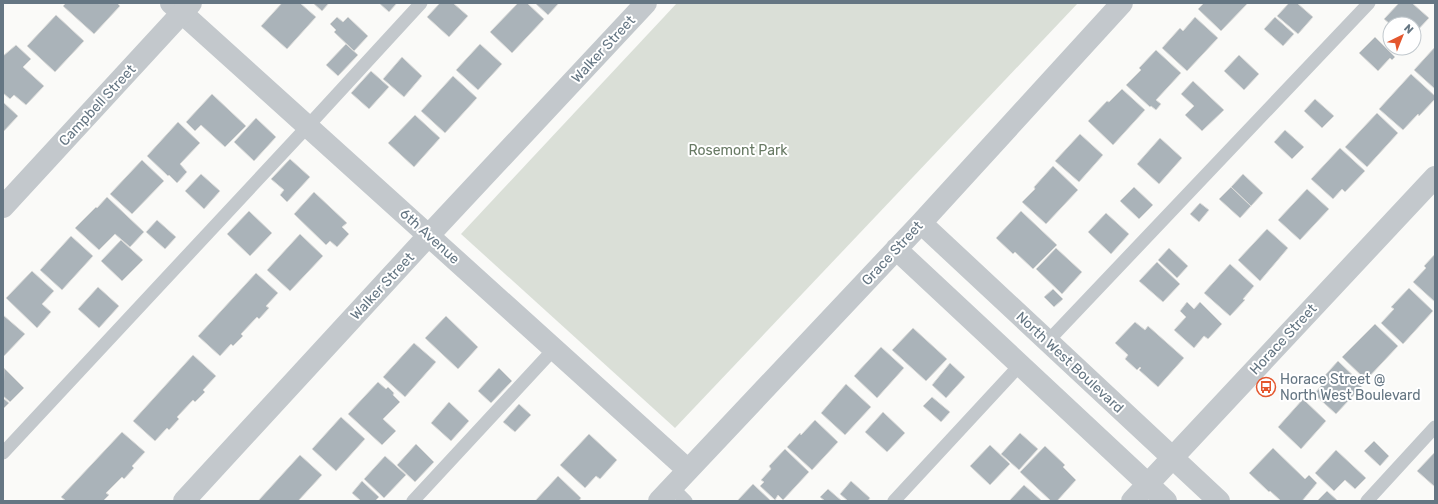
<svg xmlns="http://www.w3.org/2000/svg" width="1438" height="504" viewBox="0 0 1438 504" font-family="Rubik,sans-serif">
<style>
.green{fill:#dadfd7}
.building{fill:#aab3b9;stroke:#dcdcda}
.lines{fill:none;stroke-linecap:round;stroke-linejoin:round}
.service{stroke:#c3c8cc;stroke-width:13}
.minor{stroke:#c3c8cc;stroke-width:22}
.tertiary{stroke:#c3c8cc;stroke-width:22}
.labels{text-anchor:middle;stroke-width:4;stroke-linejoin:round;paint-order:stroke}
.street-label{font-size:14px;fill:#657683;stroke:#fff}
.park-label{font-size:14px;fill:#687a64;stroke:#fff}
.poi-label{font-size:14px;fill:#657683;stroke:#fff;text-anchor:start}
</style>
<rect width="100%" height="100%" fill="#fafaf8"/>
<!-- green -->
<path class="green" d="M677 3H1078L675 428 461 234Z"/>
<!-- building -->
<path class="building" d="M66 3H117L120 6 94 34 63 6Z
M282 3H300L316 17 287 49 261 26Z
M313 3H329L322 11Z
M379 3H397L389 12Z
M440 3H453L468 16 449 37 427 17Z
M518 3H527L544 19 512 53 490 32Z
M535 3H559L548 15Z
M1204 3H1248L1221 31 1198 9Z
M1289 3H1297L1313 17 1298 34 1277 16Z
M1399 3H1412L1429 18 1414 34V24H1390L1384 19Z
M56 15 84 41 55 72 27 46Z
M337 17 343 22 348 17 368 36 354 51 334 32 336 30 330 24Z
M1195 17 1218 38 1187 71 1162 48 1180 28 1183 31Z
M1275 17 1294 34 1283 46 1264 29Z
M1375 37 1395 57 1392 60 1390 58 1378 71 1359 53Z
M346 44 358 55 338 76 326 65Z
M480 44 502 64 478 90 456 70Z
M16 45 31 59 23 67 44 86 26 105 14 95 10 99 3 93V56Z
M1435 47V89L1414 70Z
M1156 50 1181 73 1156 100 1161 104 1156 110 1151 106 1150 107 1126 85 1141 70 1139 68Z
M1239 55 1259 74 1244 90 1224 71Z
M402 57 422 76 404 97 383 79Z
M371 71 389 87 369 109 351 93Z
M1411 74 1435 96V99L1419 116 1418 114 1403 130 1379 109Z
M453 76 477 98 445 133 421 111Z
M1193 81 1224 110 1202 131 1185 115 1194 106 1181 94Z
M1122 89 1145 110 1113 145 1088 121 1107 101 1109 102Z
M212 94 246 126 225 147 201 125 195 131 186 122Z
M1315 99 1334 116 1322 128 1304 111Z
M3 102 18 116 3 132Z
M1377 113 1398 133 1367 167 1345 147Z
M415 115 440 138 414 167 388 143Z
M256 118 276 137 254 161 234 142Z
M178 122 200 143 180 164 187 172 177 183 169 175 168 176 147 156Z
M1285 130 1304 147 1292 159 1274 142Z
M1080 134 1103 155 1079 182 1055 161Z
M1160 138 1182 158 1159 184 1137 164Z
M1340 148 1365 171 1345 192 1342 189 1333 199 1311 179Z
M290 159 310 177 287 202 280 195 284 190 271 179Z
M142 160 164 181 132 214 110 194Z
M1053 166 1078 190 1046 224 1022 202 1035 189 1034 187Z
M201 174 220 191 204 209 185 191Z
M1243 174 1263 193 1251 206 1231 187Z
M1134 187 1153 205 1139 219 1120 201Z
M1231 187 1251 206 1240 218 1219 199Z
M1307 189 1329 209 1300 240 1278 220Z
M314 192 347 223 342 227 349 234 337 247 330 241 326 245 294 214Z
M107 197 144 232 130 247 115 234 99 250 75 228 96 207 97 208Z
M1200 203 1209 210 1199 222 1190 214Z
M249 211 272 233 250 256 227 234Z
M1021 211 1057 245 1033 269 1015 252 1013 254 996 238Z
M1106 213 1129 234 1111 254 1088 232Z
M157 220 176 237 165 249 146 232Z
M1267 229 1288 248 1260 281 1238 260Z
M300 234 323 256 290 291 267 270Z
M71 236 93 256 62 290 40 270Z
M121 240 143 260 122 281 101 261Z
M1056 248 1082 272 1062 294 1036 269Z
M1169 248 1188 266 1177 278 1158 260Z
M1435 254V302L1413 282 1426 268 1424 266Z
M1157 262 1180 284 1163 302 1139 281Z
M1230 264 1254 286 1243 299 1245 300 1230 316 1204 293Z
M32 271 54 291 42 304 51 312 37 328 6 298Z
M256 273 278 293 266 306 269 308 259 319 257 317 241 334 243 336 233 346 231 344 220 356 198 336Z
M98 287 119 306 99 328 78 309Z
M1409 288 1433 311 1403 344 1381 323 1394 309 1391 307Z
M1053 289 1063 299 1054 307 1044 297Z
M1187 302 1194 309 1200 302 1222 324 1208 339 1204 336 1194 348 1174 330 1186 317 1180 311Z
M3 315 25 334 3 357Z
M446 316 478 347 458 369 425 338Z
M1135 322 1145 330 1148 326 1184 358 1158 387 1139 370 1141 368 1140 367 1137 370 1125 359 1128 355 1115 343Z
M1375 324 1398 346 1366 380 1342 357Z
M913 328 947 359 926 381 892 350Z
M414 343 436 362 405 397 383 377Z
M881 347 904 368 877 398 854 376Z
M193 355 216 376 203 390 205 392 195 402 193 400 177 417 179 419 169 430 167 428 155 441 133 421Z
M1338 361 1363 385 1336 414 1314 394 1322 385 1319 382Z
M950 363 965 377 946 398 932 385Z
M4 368 24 388 10 402 3 396Z
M499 368 512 381 491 403 478 391Z
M378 382 386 389 388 387 394 393 393 395 400 402 383 419 396 431 382 445 348 414Z
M846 384 871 407 845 435 821 413Z
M932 397 950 412 941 422 923 406Z
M3 398 9 403 3 409Z
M1303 399 1326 421 1301 449 1278 427Z
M449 402 469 421 451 441 431 423Z
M519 404 531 415 515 432 503 422Z
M883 412 905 433 887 452 865 432Z
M341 417 365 439 336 471 312 449Z
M815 420 838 442 812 470 787 447 800 433 801 435Z
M122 432 145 452 132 466 134 468 124 479 122 477 106 493 109 495 103 501H66L61 497Z
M1020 433 1038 449 1019 470 1001 454Z
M589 434 617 460 600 479 596 476 585 488 560 465Z
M1374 441 1389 456 1380 466 1364 451Z
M416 444 434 462 415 482 397 465Z
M990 445 1010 464 990 485 970 466Z
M1045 446 1065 465 1063 467 1076 480 1057 501H1051L1020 472Z
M1273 448 1305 479 1309 475 1317 483 1302 501H1281L1270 491 1269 492 1249 473Z
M785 449 809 472 783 500 778 495 775 500 760 486 764 482 761 480 771 469 769 466Z
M1336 450 1366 478 1355 489 1345 480 1334 491 1315 473Z
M1435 452V487L1417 471Z
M300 455 322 475 298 501H258Z
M385 456 406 475 384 498 364 479Z
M558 476 581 498 579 501H535Z
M362 481 379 497 375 501H361L352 493Z
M851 481 870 498 868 501H848L840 494Z
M753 484 771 501H737Z
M1024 485 1042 501H1009Z
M828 489 836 496 842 501H825L820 497Z
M1327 491 1338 501H1317Z"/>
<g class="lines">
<!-- service -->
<path class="service" d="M1048 341 1369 3
M3 453 307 127 421 3
M672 487 686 501
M413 501 554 349
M894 501 1020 365
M1367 501 1435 427"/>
<!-- minor -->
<path class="minor" d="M171 3 688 470
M921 223 1219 501
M896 249 1166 501
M184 501 429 235 646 3
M659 501 921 223 1122 3
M1132 501 1435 177"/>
<!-- tertiary -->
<path class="tertiary" d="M3 207 191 3"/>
</g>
<!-- icons -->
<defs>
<symbol id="bus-ring" viewBox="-11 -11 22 22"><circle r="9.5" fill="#fff" stroke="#e4572e" stroke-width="1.5"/><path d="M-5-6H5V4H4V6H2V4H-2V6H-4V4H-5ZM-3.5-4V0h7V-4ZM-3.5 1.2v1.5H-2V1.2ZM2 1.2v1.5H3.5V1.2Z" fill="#e4572e"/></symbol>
</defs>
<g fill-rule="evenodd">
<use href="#bus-ring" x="1255" y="376" width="22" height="22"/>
</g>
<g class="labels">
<!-- street labels -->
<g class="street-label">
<text transform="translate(603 49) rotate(-47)" y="5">Walker Street</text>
<text transform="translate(97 105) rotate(-47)" y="5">Campbell Street</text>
<text transform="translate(430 236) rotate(42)" y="5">6th Avenue</text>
<text transform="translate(892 253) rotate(-47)" y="5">Grace Street</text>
<text transform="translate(382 286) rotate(-47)" y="5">Walker Street</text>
<text transform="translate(1283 339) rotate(-47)" y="5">Horace Street</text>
<text transform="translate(1070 362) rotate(43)" y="5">North West Boulevard</text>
</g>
<!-- park labels -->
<g class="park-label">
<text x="738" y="155">Rosemont Park</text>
</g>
<!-- poi labels -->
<g class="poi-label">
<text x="1280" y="384">Horace Street @<tspan x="1280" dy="16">North West Boulevard</tspan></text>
</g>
</g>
<!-- border -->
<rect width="1438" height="504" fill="none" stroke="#657683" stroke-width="8"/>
<!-- north arrow -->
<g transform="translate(1402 36) rotate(43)"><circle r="19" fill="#ffffff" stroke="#c1c8cd"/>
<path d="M0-3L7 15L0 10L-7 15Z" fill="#e4572e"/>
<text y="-6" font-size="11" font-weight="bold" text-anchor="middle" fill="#657683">N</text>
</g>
</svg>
